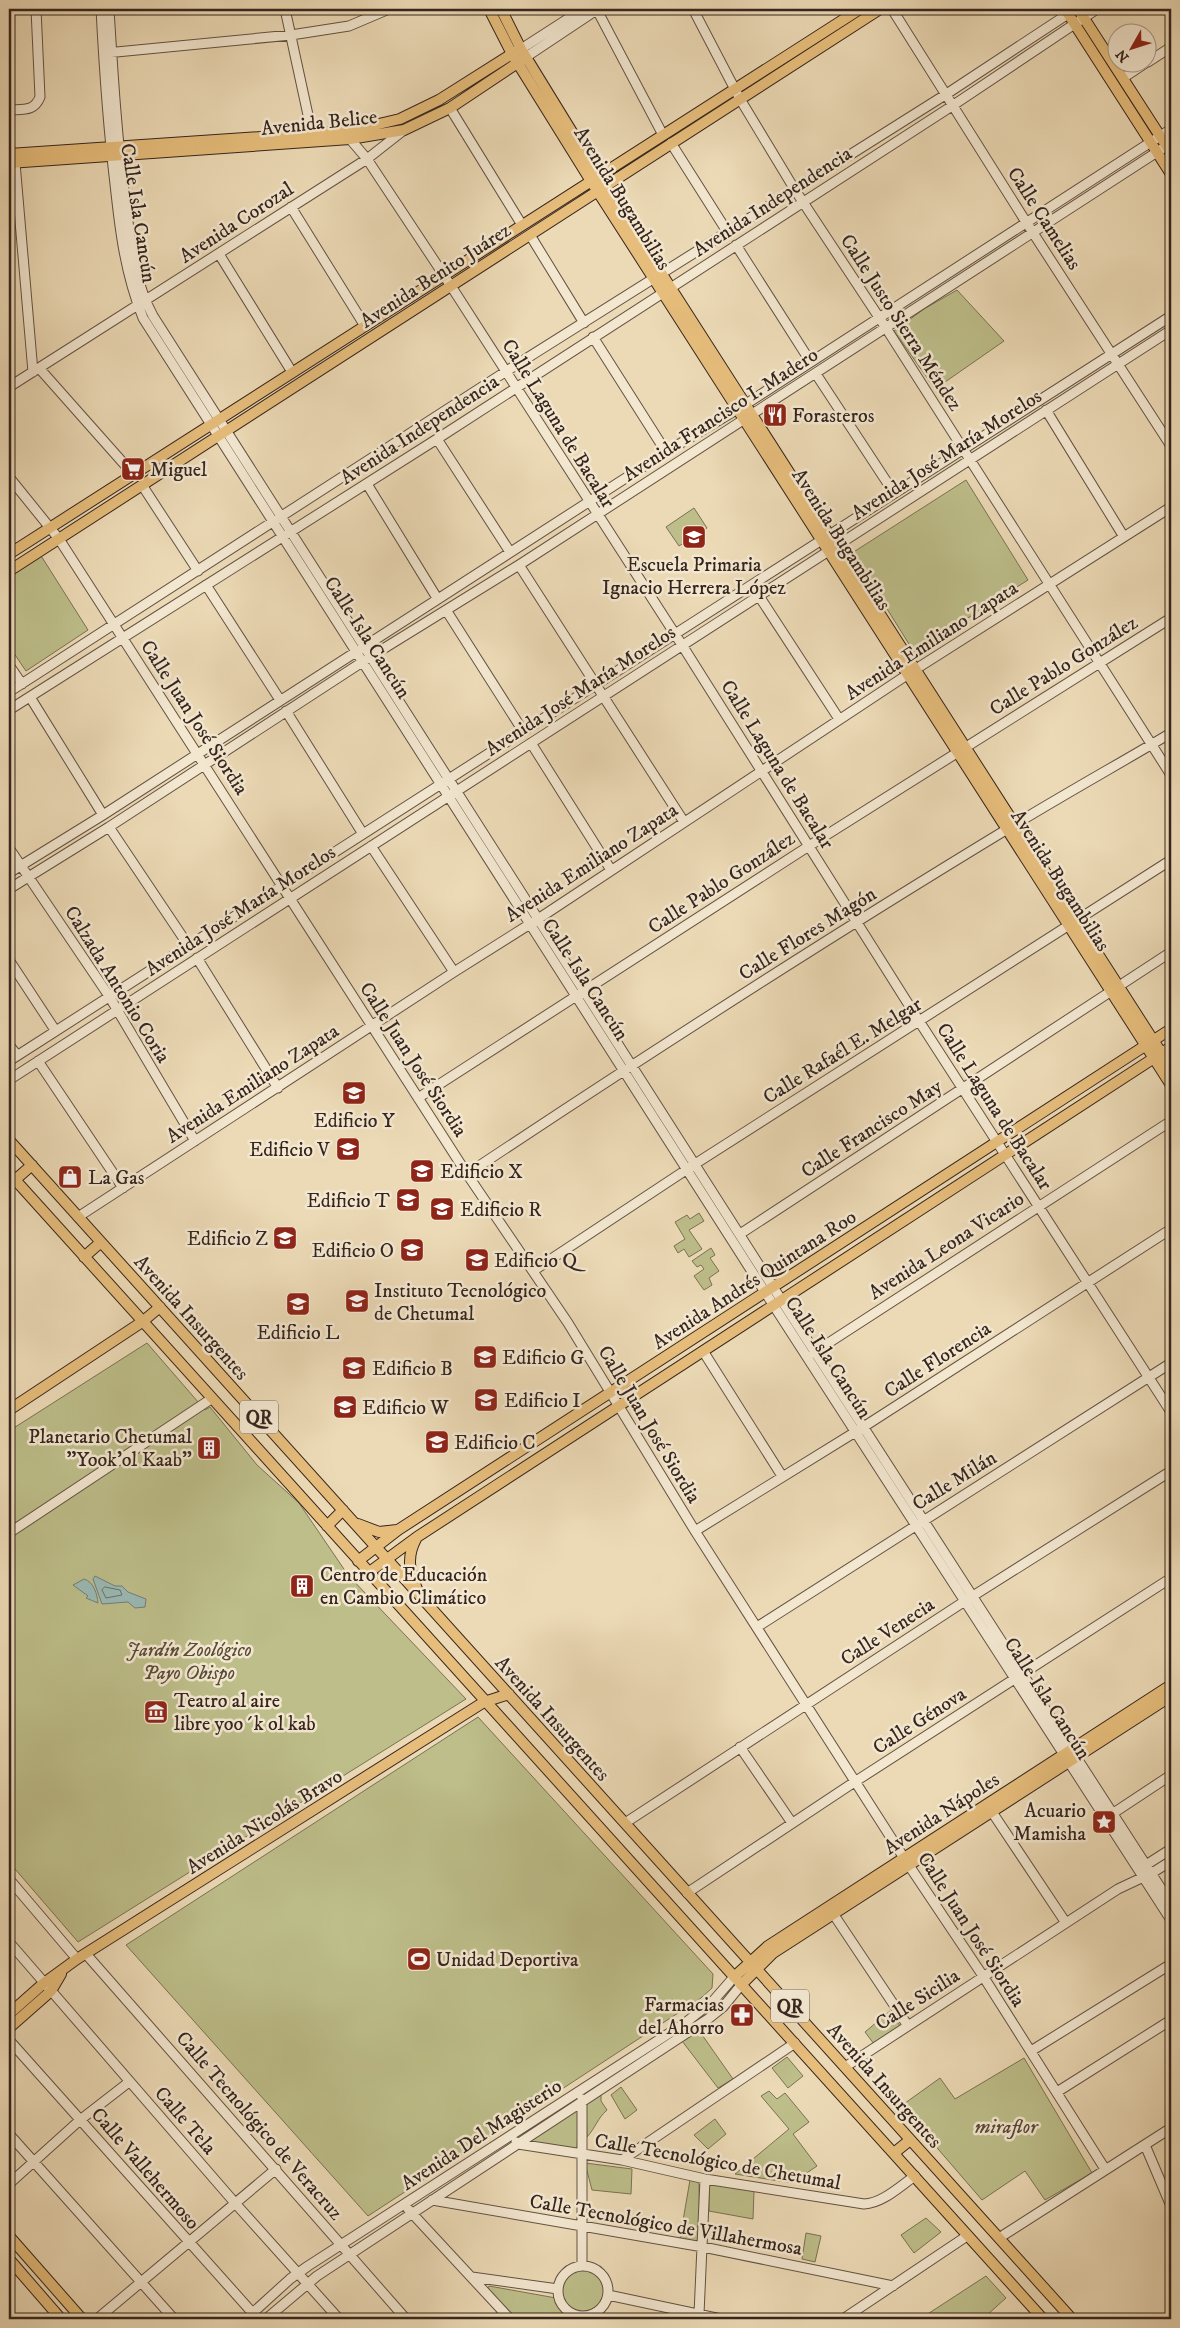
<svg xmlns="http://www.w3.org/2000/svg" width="1180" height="2328" viewBox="0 0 1180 2328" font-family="'IM FELL DW Pica',serif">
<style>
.green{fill:#bdbe8a;stroke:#797254}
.water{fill:#9abab5;stroke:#727e79}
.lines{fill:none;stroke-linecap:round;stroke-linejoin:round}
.shore{stroke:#68706a;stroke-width:1}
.minor-casing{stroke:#635244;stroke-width:11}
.major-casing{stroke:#35251e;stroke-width:12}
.minor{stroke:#f3e7d0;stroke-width:9}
.major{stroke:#e6bd7b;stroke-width:10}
.labels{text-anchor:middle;stroke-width:5;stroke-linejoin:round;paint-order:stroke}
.shield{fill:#f3e7d0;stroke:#6e5f53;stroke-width:1}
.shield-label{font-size:19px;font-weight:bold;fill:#35251e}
.street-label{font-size:20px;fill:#35251e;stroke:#f3e7d0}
.poi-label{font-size:20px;fill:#35251e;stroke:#f3e7d0;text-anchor:start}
.park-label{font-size:20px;font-style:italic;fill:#574b39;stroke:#f3e7d0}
</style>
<rect width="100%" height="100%" fill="#ecdab6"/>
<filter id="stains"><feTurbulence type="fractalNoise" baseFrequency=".004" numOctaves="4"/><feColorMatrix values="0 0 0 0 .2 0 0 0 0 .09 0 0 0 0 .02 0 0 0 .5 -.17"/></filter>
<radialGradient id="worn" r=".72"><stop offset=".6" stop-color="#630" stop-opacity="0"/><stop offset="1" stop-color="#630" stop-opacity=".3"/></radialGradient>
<!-- green -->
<path class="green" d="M957 290 1004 341 935 389 894 331 924 309Z
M966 480 1028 580 914 652 852 553Z
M694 508 707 528 679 546 666 527Z
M38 551 88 630 26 671 9 646V569Z
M699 1213 704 1221 689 1230 702 1249 689 1257 684 1249 678 1253 674 1246 685 1239 675 1222 687 1215 690 1219Z
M711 1248 715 1255 710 1258 719 1271 709 1278 712 1285 704 1290 694 1276 704 1269 701 1265 697 1267 692 1261Z
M147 1343 205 1410 210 1407 257 1465 299 1503 348 1575 466 1699 78 1942 9 1862V1431Z
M478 1717 713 1974 712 1988 701 1998 368 2216 126 1945Z
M890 2011 902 2029 874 2044 865 2032Z
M698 2029 733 2079 718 2088 682 2041Z
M787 2057 803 2076 788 2088 772 2068Z
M1024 2058 1092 2173 1045 2200 1025 2171 982 2200 901 2106 940 2078 955 2099Z
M621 2087 637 2110 625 2119 611 2095Z
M769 2091 777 2099 785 2093 809 2122 793 2134 817 2166 792 2183 735 2174 789 2129 761 2096Z
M601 2093V2101L607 2110C597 2119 596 2127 587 2137L586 2105Z
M579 2108 577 2152 525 2143Z
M715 2119 726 2134 708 2149 694 2135Z
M585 2163 632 2169 631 2194 592 2190Z
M690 2180 699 2182 700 2242 680 2238Z
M709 2183 754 2191 753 2219 709 2211Z
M926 2218 941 2232 914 2253 901 2235Z
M806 2233 821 2236 815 2262 802 2259Z
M562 2292a22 22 0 1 1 44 0a22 22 0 1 1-44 0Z
M986 2276 1006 2298 987 2315 989 2319H920Z
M489 2286 556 2298 562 2312 568 2319H514L487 2289Z"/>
<!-- water -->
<path class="water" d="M95 1576 115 1586H122L128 1592 146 1599 145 1607 135 1608 128 1602 102 1604 93 1579Z
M84 1579C94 1582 97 1594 98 1603L86 1598 88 1596 73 1585Z"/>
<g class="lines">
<!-- shore -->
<path class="shore" d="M105 1587 120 1590 122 1595 106 1598 102 1590Z"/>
<defs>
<path id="minor" d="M101 9C104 67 108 126 115 184 120 231 125 273 143 318L765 1292 1171 1920
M109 9C113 75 117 140 126 206 131 244 134 281 153 316L773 1287 1171 1904
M285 9 313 138
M693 9 740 99 795 190 886 328 1171 775
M892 9 1026 222 1171 446
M597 10 663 135
M521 49 583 9
M106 53 291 35 349 26 389 9
M526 57 598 9
M1148 62 1171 47
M1123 78 1147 62
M450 108 522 225
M9 110C23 109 34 112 40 97L36 9
M350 139 367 159 451 286 682 645 919 1021 1171 1412
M671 143 728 233
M15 163 33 372
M291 207 365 326
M530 235 584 323
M736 245 810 361
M219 254 292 372
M593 337 666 452
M39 368 133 474
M816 374 894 493
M9 387 367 159 404 130
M1046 410 1124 537
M437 439 510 552
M9 477 59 539 467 1174 568 1323 695 1531 904 1858 983 1976 1105 2169
M367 484 437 598
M142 485 198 571
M519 565 684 822
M206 585 280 700
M759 596 839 719
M446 610 523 731
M9 665 22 684
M9 692 505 372 945 95 1074 10
M30 697 103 815
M9 710 437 439 952 106 1097 9
M286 711 363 834
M531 743 611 870
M109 827 188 945
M371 846 454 972
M9 848 109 996 195 1141
M9 873 103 815 666 452 746 404 1171 129
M9 889 109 827 370 657 519 565 1171 143
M197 958 278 1088
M9 960 55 1030
M9 1045 17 1055
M9 1061 1171 316
M38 1061 123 1188
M9 1080 1171 330
M418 1098 809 846 1171 618
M467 1174C646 1055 826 939 1009 828 1063 795 1117 765 1171 733
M78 1217 454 972 538 919 916 669 1171 507
M740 1234 1171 952
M533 1271 695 1164 1171 860
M703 1351 782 1476
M813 1353 1171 1121
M695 1531 865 1426 1171 1229
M9 1533 211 1399
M757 1627 1171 1363
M740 1747 792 1823
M992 1812 1066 1923
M1109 1816 1171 1775
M625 1823 965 1601 1171 1471
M1144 1869 1146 1865 1171 1849
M9 1879 77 1959
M687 1893 856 1781 1171 1578
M834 1915 908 2026
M9 1942 235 2203 339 2319
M86 1954 406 2319
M9 2040 258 2319
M1031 2051 1171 1964
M845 2067 1118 1889 1152 1873 1171 1861
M1057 2092 1171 2020
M582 2099V2266
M9 2134 174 2319
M516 2142 518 2144 622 2160 705 2179 864 2204C883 2203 900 2186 915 2176
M1145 2145 1171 2206
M622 2160 795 2043
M9 2184 80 2120 129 2082
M432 2200 703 2247 893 2286
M408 2209 510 2319
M999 2238 1171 2128
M558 2291a25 25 0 1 1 50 0a25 25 0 1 1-50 0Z
M472 2277 558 2289
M608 2295 721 2319
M699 2314 705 2179
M97 2319 276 2169
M246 2319 290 2279 308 2266 685 2023 713 2001 734 1977
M266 2319 317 2276 708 2019 723 2007 741 1985
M843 2319 967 2236"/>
<path id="major" d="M489 9 512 54 591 181 1171 1085
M501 9 521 49 599 176 1171 1068
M1065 9 1171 174
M1078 9 1171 153
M9 154 349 131 400 119 439 100 518 50
M9 163 350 139 404 130 450 108 522 60
M9 554 860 9
M9 571 880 9
M9 1140 1072 2319
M9 1173 1043 2319
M15 1180 32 1165
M84 1257 101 1242
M9 1410 142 1322 160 1307
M358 1524 379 1532 397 1530
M327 1526 343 1510
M416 1539C406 1558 410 1571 417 1589
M358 1561 398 1530 1171 1029
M368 1573 417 1537 1171 1047
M734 1977 768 1946 1171 1685
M741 1985 773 1953 1171 1696
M9 2014 44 1983 77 1959 484 1702 509 1694
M9 2028 51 1991 61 1974
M894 2153 910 2140
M9 2236 82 2319
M9 2259 61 2319"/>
</defs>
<!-- minor casing -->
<use href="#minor" class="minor-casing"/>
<!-- major casing -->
<use href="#major" class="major-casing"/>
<!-- minor -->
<use href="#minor" class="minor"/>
<!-- major -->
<use href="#major" class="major"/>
</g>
<!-- icons -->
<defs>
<symbol id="restaurant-square" viewBox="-11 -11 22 22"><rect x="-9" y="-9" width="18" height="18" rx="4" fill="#8f2418" stroke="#f3e7d0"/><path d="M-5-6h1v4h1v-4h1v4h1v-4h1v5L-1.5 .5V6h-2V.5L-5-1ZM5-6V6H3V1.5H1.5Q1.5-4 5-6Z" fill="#fff"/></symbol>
<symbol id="supermarket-square" viewBox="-11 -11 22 22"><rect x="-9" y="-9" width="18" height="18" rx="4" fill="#8f2418" stroke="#f3e7d0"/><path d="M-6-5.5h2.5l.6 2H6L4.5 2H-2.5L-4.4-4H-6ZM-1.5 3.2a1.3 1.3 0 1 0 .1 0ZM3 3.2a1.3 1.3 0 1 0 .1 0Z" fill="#fff"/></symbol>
<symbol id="school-square" viewBox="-11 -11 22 22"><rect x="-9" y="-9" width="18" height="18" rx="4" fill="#8f2418" stroke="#f3e7d0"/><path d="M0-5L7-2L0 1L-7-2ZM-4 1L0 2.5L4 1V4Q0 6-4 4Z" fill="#fff"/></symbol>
<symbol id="university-square" viewBox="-11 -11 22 22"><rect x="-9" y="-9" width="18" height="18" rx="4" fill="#8f2418" stroke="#f3e7d0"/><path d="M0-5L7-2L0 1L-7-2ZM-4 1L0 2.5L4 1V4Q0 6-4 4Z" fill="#fff"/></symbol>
<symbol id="shop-square" viewBox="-11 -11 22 22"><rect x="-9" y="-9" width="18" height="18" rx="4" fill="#8f2418" stroke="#f3e7d0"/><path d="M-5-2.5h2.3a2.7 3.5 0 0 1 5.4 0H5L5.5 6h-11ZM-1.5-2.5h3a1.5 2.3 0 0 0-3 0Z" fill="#fff"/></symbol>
<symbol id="building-square" viewBox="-11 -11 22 22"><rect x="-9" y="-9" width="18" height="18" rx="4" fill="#8f2418" stroke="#f3e7d0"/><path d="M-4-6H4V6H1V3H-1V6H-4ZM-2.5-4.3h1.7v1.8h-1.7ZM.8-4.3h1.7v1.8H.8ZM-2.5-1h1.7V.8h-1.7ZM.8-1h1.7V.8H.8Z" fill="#fff"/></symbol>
<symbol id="museum-square" viewBox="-11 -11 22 22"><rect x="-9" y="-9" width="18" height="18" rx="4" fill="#8f2418" stroke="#f3e7d0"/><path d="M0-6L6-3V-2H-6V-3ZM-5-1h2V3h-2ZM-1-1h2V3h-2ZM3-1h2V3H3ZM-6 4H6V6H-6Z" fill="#fff"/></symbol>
<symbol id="sight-square" viewBox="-11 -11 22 22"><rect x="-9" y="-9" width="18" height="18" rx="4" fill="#8f2418" stroke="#f3e7d0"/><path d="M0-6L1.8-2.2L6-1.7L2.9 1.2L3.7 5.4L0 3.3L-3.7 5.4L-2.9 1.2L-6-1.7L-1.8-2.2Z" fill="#fff"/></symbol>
<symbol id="stadium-square" viewBox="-11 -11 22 22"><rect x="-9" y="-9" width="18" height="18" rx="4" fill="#8f2418" stroke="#f3e7d0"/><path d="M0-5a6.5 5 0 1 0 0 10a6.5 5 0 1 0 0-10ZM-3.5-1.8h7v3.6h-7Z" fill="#fff"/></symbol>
<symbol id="pharmacy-square" viewBox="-11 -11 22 22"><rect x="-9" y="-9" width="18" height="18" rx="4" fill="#8f2418" stroke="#f3e7d0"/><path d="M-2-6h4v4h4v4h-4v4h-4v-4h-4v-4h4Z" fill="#fff"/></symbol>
</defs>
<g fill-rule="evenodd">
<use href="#restaurant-square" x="761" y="401" width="28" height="28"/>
<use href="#supermarket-square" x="119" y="455" width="28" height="28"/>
<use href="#school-square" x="680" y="523" width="28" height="28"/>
<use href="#university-square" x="340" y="1079" width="28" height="28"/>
<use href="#university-square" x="334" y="1135" width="28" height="28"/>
<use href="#university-square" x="408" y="1157" width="28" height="28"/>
<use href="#shop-square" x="56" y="1163" width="28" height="28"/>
<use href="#university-square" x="394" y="1186" width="28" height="28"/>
<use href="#university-square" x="428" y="1195" width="28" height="28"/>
<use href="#university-square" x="271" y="1224" width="28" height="28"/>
<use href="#university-square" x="398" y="1236" width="28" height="28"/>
<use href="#university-square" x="463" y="1246" width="28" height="28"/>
<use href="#university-square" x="343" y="1287" width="28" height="28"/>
<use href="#university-square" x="284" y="1290" width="28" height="28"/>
<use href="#university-square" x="471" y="1343" width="28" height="28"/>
<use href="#university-square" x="340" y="1354" width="28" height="28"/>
<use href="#university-square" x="472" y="1386" width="28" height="28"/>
<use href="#university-square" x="331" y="1393" width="28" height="28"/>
<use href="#university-square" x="423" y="1428" width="28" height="28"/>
<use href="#building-square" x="195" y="1434" width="28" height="28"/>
<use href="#building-square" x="288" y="1572" width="28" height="28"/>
<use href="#museum-square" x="142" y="1698" width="28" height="28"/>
<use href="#sight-square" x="1090" y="1808" width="28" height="28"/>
<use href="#stadium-square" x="405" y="1945" width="28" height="28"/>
<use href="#pharmacy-square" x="728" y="2001" width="28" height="28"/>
</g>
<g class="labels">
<!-- shield labels -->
<g class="shield">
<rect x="240" y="1400.5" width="38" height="33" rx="4"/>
<rect x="771" y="1989.5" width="38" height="33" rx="4"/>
</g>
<g class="shield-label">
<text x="259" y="1424">QR</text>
<text x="790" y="2013">QR</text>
</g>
<!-- street labels -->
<g class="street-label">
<text transform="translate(319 122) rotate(-6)" y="7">Avenida Belice</text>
<text transform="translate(623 198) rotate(58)" y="7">Avenida Bugambilias</text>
<text transform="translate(772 201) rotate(-33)" y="7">Avenida Independencia</text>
<text transform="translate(139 213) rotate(81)" y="7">Calle Isla Cancún</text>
<text transform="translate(1045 218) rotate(57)" y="7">Calle Camelias</text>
<text transform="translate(236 222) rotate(-33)" y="7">Avenida Corozal</text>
<text transform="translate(435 275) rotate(-33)" y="7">Avenida Benito Juárez</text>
<text transform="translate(902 322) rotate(57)" y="7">Calle Justo Sierra Méndez</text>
<text transform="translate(720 414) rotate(-33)" y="7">Avenida Francisco I. Madero</text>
<text transform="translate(559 423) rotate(58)" y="7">Calle Laguna de Bacalar</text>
<text transform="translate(419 429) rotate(-33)" y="7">Avenida Independencia</text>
<text transform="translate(946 454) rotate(-33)" y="7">Avenida José María Morelos</text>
<text transform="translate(842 539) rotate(57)" y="7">Avenida Bugambilias</text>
<text transform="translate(368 637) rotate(57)" y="7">Calle Isla Cancún</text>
<text transform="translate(931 640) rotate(-33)" y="7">Avenida Emiliano Zapata</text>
<text transform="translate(1063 665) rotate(-32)" y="7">Calle Pablo González</text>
<text transform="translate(580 690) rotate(-33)" y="7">Avenida José María Morelos</text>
<text transform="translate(195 717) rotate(57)" y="7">Calle Juan José Siordia</text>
<text transform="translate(778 764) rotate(58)" y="7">Calle Laguna de Bacalar</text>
<text transform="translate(591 862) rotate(-33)" y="7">Avenida Emiliano Zapata</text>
<text transform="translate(1061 880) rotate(57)" y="7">Avenida Bugambilias</text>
<text transform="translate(721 882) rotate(-33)" y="7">Calle Pablo González</text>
<text transform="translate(240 910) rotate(-33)" y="7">Avenida José María Morelos</text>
<text transform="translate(807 933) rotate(-32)" y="7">Calle Flores Magón</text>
<text transform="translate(586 979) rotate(57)" y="7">Calle Isla Cancún</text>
<text transform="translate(118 984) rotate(58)" y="7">Calzada Antonio Coria</text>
<text transform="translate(842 1050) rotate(-32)" y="7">Calle Rafaél E. Melgar</text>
<text transform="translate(414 1059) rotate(57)" y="7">Calle Juan José Siordia</text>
<text transform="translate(252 1083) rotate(-33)" y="7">Avenida Emiliano Zapata</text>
<text transform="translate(995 1106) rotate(57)" y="7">Calle Laguna de Bacalar</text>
<text transform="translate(871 1128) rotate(-33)" y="7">Calle Francisco May</text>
<text transform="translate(946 1245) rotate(-33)" y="7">Avenida Leona Vicario</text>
<text transform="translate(754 1279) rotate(-33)" y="7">Avenida Andrés Quintana Roo</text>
<text transform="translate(192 1317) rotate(48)" y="7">Avenida Insurgentes</text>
<text transform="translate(829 1357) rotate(57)" y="7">Calle Isla Cancún</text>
<text transform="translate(937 1359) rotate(-33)" y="7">Calle Florencia</text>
<text transform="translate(650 1424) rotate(59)" y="7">Calle Juan José Siordia</text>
<text transform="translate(954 1480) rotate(-32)" y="7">Calle Milán</text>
<text transform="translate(887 1631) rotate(-33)" y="7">Calle Venecia</text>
<text transform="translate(1048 1698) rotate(57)" y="7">Calle Isla Cancún</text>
<text transform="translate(553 1718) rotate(48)" y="7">Avenida Insurgentes</text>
<text transform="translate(919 1720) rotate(-33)" y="7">Calle Génova</text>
<text transform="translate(941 1813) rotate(-33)" y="7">Avenida Nápoles</text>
<text transform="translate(264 1821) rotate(-32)" y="7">Avenida Nicolás Bravo</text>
<text transform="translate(972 1929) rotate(57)" y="7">Calle Juan José Siordia</text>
<text transform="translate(917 1999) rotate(-33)" y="7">Calle Sicilia</text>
<text transform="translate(885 2085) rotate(48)" y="7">Avenida Insurgentes</text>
<text transform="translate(186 2120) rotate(49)" y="7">Calle Tela</text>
<text transform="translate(260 2125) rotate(49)" y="7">Calle Tecnológico de Veracruz</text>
<text transform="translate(481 2134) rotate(-33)" y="7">Avenida Del Magisterio</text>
<text transform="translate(718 2161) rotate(10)" y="7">Calle Tecnológico de Chetumal</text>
<text transform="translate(146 2168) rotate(49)" y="7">Calle Vallehermoso</text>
<text transform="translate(666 2224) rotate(10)" y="7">Calle Tecnológico de Villahermosa</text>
</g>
<!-- poi labels -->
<g class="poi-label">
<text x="792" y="422">Forasteros</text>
<text x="150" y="476">Miguel</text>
<text x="694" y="571" text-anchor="middle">Escuela Primaria<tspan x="694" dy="23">Ignacio Herrera López</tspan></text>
<text x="354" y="1127" text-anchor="middle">Edificio Y</text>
<text x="330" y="1156" text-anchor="end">Edificio V</text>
<text x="440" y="1178">Edificio X</text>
<text x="88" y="1184">La Gas</text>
<text x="390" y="1207" text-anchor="end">Edificio T</text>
<text x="460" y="1216">Edificio R</text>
<text x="268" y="1245" text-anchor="end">Edificio Z</text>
<text x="394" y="1257" text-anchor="end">Edificio O</text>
<text x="494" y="1267">Edificio Q</text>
<text x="374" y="1297">Instituto Tecnológico<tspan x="374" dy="23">de Chetumal</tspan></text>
<text x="298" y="1339" text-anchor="middle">Edificio L</text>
<text x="502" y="1364">Edificio G</text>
<text x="372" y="1375">Edificio B</text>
<text x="504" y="1407">Edificio I</text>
<text x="362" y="1414">Edificio W</text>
<text x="192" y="1443" text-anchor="end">Planetario Chetumal<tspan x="192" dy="23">"Yook'ol Kaab"</tspan></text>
<text x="454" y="1449">Edificio C</text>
<text x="320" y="1581">Centro de Educación<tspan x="320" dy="23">en Cambio Climático</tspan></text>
<text x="174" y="1707">Teatro al aire<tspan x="174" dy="23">libre yoo´k ol kab</tspan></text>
<text x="1086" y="1817" text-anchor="end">Acuario<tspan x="1086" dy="23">Mamisha</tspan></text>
<text x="436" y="1966">Unidad Deportiva</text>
<text x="724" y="2011" text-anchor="end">Farmacias<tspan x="724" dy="23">del Ahorro</tspan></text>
</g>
<!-- park labels -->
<g class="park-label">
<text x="189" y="1656">Jardín Zoológico<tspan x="189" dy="23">Payo Obispo</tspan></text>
<text x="1006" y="2133">miraflor</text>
</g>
</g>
<!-- margin -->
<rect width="1180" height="2328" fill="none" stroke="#ecdab6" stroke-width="30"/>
<rect x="10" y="10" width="1160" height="2308" fill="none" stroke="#35251e" stroke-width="2.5"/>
<rect x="15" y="15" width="1150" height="2298" fill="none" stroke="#35251e"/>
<!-- north arrow -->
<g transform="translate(1132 48) rotate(231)"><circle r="24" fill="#f3e7d0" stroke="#a79989"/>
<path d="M0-4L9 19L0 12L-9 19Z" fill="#8f2418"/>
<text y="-8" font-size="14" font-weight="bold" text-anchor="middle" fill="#35251e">N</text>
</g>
<rect width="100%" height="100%" filter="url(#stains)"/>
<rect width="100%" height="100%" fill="url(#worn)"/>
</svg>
